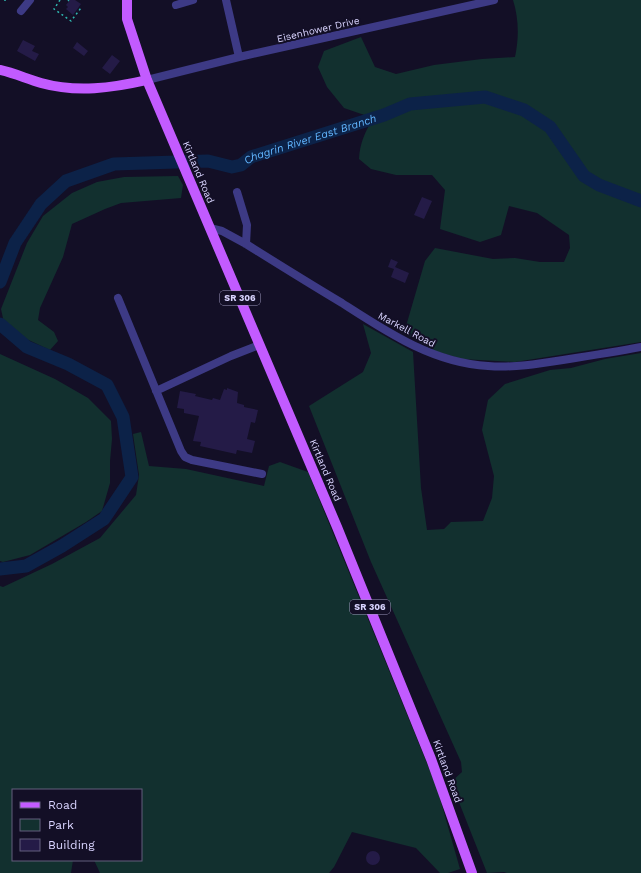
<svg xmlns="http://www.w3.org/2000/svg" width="641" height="873" viewBox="0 0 641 873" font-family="'Work Sans',sans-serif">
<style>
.green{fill:#12302f}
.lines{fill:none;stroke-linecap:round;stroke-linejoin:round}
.river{stroke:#0c2248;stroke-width:13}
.building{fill:#241b47}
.path{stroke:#2fb8b0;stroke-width:1.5;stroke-dasharray:2 3;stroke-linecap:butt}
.minor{stroke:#3d3a85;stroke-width:8}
.major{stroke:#c25bff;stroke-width:10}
.labels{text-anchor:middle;stroke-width:4;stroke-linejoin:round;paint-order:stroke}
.shield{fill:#130f26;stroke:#9e99be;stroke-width:1}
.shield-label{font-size:9px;font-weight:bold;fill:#d9d4ff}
.street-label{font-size:10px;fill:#d9d4ff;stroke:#130f26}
.water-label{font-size:11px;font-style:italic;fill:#62b6ff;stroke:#130f26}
</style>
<rect width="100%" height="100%" fill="#130f26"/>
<!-- green -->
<path class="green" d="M513 0H641V342L515 362 462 359 435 351 404 333 425 261 435 248 493 259 515 258 540 262H564L570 248 569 235 537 213 509 206 501 235 480 242 440 229 445 190 432 175H396L371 169 359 159C360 142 365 133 373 118L344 108 327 87 318 67 324 51 361 37 375 67 396 74 434 65 482 59 515 57C519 38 519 19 513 0Z
M178 176 183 185 181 198 121 203 105 209 72 224 63 257 40 308 38 320 54 332 58 341 50 350 20 336 4 323 1 309 27 243 43 216 72 193 97 182 124 177Z
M363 324 413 352 421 488 427 530 444 529 451 522 483 521 492 498 494 476 482 430 488 400 505 384 550 370 571 368 605 359 641 353V873H507L504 872 487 873 451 782 462 772 461 762 371 562 309 406 363 372 371 353Z
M0 354 55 379 88 398 111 421 112 439 110 461V483L102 511 86 522 30 555 3 562 0 561Z
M141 432 149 466 186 469 264 486 269 466 280 462 308 472 437 788 460 869 448 873H440L416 848 352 832 334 867 329 873H100L94 860H141V790H13V860H73L71 873H0V586L3 587 52 564 100 538 136 495 139 475 133 434Z"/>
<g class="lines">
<!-- river -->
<g class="river">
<path id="s1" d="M0 282 15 243 41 204 66 181 114 164 208 161 232 167 241 165 251 157 384 115 410 104 485 97 524 110 550 127 584 176 599 185 641 201"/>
<path d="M0 324 27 347 68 364 107 385 123 417 132 477 104 519 62 546 26 566 0 569"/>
</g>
</g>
<!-- building -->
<path class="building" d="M70 0H75L81 4 73 15 66 9 68 7 66 5Z
M23 40 35 46 32 51 39 54 35 61 17 51Z
M77 42 88 51 84 56 73 48Z
M112 55 120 61 110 74 102 68Z
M422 197 432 201 424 219 414 215Z
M391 259 398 262 395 267 409 273 405 283 391 277 394 269 388 267Z
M227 388 238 392 237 403 244 405V407L258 410 255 423 251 422 247 439 255 441 252 453 237 450 236 454 200 446 201 442 193 441 199 416 184 413V409L177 408 180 391 196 394 195 396 212 400 213 398 220 400 224 389 227 390Z
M366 858a7 7 0 1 1 14 0a7 7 0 1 1-14 0Z"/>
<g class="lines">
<!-- path -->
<path class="path" d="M60 0 54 9 71 21 81 8
M68 0 69 1
M5 1V0"/>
<!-- minor -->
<path class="minor" d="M226 0 239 57
M176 5 193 0
M21 11 30 0
M147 80 239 57 494 0
M237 192 247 225 246 244
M210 228 222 231 246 244C278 264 310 284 342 303 387 332 433 363 488 366 513 368 538 364 563 360 589 356 615 352 641 347
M118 298 181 451 185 457 192 460 262 474
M156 391 231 356 259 345"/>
<!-- major -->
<path class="major" d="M127 0V19L147 80 337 527 431 759 472 873
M0 70C14 73 27 79 41 83 77 93 112 88 147 80"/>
</g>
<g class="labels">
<!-- shield labels -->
<g class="shield">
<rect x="220" y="291" width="40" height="14" rx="3"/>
<rect x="350" y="600" width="40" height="14" rx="3"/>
</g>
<g class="shield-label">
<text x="240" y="301">SR 306</text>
<text x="370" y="610">SR 306</text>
</g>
<!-- street labels -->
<g class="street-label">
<text transform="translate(318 29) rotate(-13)" y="4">Eisenhower Drive</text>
<text transform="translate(199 172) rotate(67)" y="4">Kirtland Road</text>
<text transform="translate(407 329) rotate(28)" y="4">Markell Road</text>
<text transform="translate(326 470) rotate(67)" y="4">Kirtland Road</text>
<text transform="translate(448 771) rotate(70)" y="4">Kirtland Road</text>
</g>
<!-- water labels -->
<g class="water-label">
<text dy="4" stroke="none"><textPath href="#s1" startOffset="376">Chagrin River East Branch</textPath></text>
</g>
</g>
<!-- legend -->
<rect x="12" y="789" width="130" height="72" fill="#130f26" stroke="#625e7d"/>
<rect x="20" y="802" width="20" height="6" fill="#c25bff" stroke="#625e7d"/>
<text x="48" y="809" font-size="12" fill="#d9d4ff">Road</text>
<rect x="20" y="819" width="20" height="12" fill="#12302f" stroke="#625e7d"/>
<text x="48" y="829" font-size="12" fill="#d9d4ff">Park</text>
<rect x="20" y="839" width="20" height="12" fill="#241b47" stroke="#625e7d"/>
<text x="48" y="849" font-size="12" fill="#d9d4ff">Building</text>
</svg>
